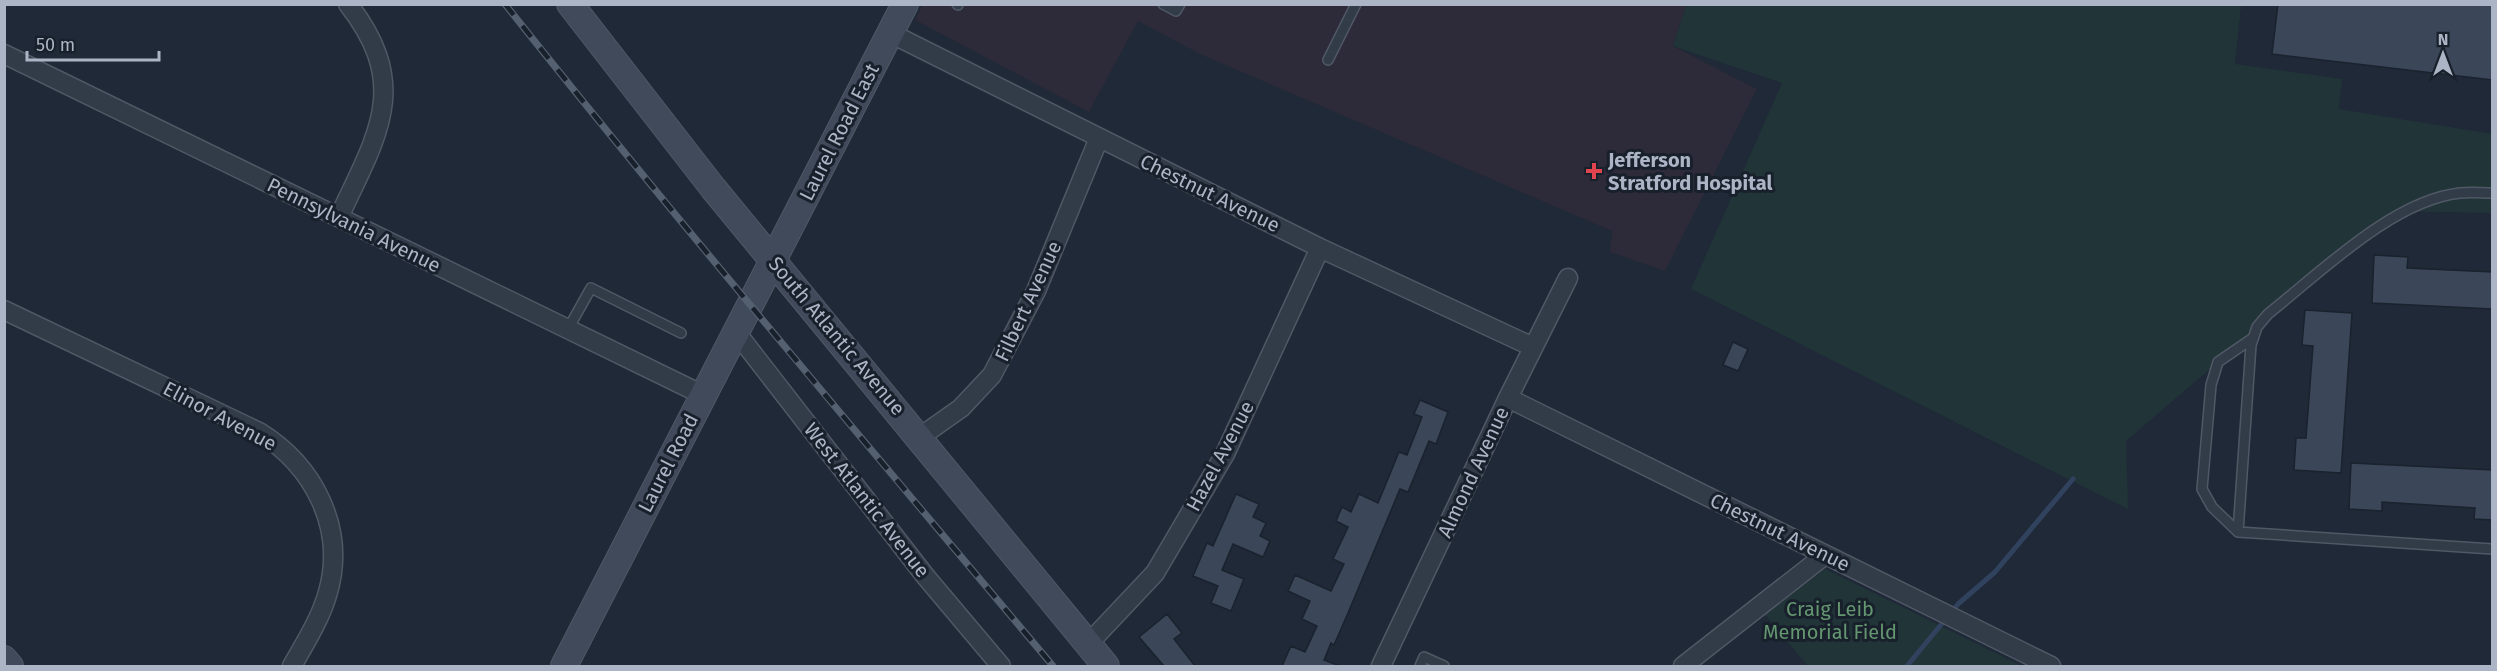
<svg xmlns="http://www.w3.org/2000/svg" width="2497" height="671" viewBox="0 0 2497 671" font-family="'Fira Sans',sans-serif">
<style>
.medical{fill:#2d2a39}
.green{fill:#213538}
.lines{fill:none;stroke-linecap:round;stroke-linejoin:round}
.stream{stroke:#30425e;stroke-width:5}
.building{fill:#3b4758;stroke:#1a222e;stroke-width:1.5}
.lane-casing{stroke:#505866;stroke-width:12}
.street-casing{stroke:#505866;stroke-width:21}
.secondary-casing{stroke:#505866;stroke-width:28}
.lane{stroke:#323b48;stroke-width:9}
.street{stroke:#323b48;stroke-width:18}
.secondary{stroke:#404a5b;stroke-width:26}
.rail-casing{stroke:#545f6f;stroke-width:7}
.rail{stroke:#18202c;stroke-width:4.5;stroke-dasharray:14;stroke-linecap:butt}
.health-dot{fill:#e0444e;stroke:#18202c;stroke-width:2}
.labels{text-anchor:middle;stroke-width:6;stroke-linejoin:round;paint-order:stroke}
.street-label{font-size:20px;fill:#acb5c5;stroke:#18202c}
.poi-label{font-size:20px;font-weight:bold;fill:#acb5c5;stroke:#18202c;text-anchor:start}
.park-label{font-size:20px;fill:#649670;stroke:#18202c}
</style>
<rect width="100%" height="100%" fill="#1f2937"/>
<!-- medical -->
<path class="medical" d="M923 4 1686 5 1673 46 1757 89 1665 271 1610 252 1612 231 1202 55 1138 21 1089 112 915 20Z"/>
<!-- green -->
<path class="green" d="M1686 5H2241L2235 64 2342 79 2339 109 2492 134V213L2394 211 2126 441 2128 509 1691 289 1782 83 1673 46Z
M1825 569 2022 666H1808L1765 615Z"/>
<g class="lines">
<!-- stream -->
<path class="stream" d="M1907 666 1958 604 1995 572 2073 479"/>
</g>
<!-- building -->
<path class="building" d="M2278 4H2493V80L2272 54Z
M2374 255 2408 257 2407 268 2493 272V309L2372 303Z
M2305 310 2352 313 2341 473 2294 470 2296 438H2306L2313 346 2302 345Z
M1733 342 1748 349 1738 371 1723 365Z
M1420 400 1448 412 1436 444 1429 441 1408 492 1400 489 1348 613 1334 645 1331 643 1324 660 1340 666H1282L1291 646 1305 652 1317 626 1302 619 1310 601 1288 591 1295 575 1331 591 1344 564 1333 559 1348 527 1336 521 1342 507 1351 512 1359 494 1378 503 1399 452 1407 455 1422 417 1414 414Z
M2351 463 2493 470V520L2474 519 2475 508 2382 502V511L2349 509Z
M1236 494 1259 504 1253 517 1266 523 1260 536 1270 541 1263 557 1233 544 1222 570 1244 579 1231 611 1211 603 1218 586 1193 576 1207 543 1213 546Z
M1167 614 1182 633 1174 639 1195 666H1164L1139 637Z"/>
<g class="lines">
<defs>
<path id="lane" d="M957 4 958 5
M1163 4 1176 11 1180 4
M1328 60 1356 4
M568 329 591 288 681 333
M2253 338 2218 362 2211 385 2202 489 2212 507 2238 532 2492 549
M2238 532 2251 345 2257 327 2268 314C2320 273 2393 200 2460 193 2471 192 2482 193 2492 193
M1420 666 1424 657 1444 666"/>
<path id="street" d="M890 33 1320 248 1533 347
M4 54 703 395
M339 217C377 135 412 86 348 4
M4 310 259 432C314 466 346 528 328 592 321 618 305 643 292 666
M736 332 926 577 1001 666
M1508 398 2051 666
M920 437 961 408 992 375 1036 291 1099 138
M1088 644 1155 573 1225 454 1320 248
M1381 666 1508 398 1568 278
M1683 666 1825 555"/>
<path id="secondary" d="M570 4 713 188 1106 666
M4 659 10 666
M564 666 905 4"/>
</defs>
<!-- lane casing -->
<use href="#lane" class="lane-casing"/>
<!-- street casing -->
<use href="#street" class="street-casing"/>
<!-- secondary casing -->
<use href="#secondary" class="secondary-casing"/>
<!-- lane -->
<use href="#lane" class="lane"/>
<!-- street -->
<use href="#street" class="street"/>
<!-- secondary -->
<use href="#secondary" class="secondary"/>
<defs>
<path id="rail" d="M505 4C683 228 869 447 1053 666"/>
</defs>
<!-- rail casing -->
<use href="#rail" class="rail-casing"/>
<!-- rail -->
<use href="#rail" class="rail"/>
</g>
<!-- markers -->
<path class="health-dot" d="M1591 162h6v6h6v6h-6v6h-6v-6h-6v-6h6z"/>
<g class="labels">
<!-- street labels -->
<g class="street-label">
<text transform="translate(839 132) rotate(-63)" y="7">Laurel Road East</text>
<text transform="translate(1210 193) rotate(26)" y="7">Chestnut Avenue</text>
<text transform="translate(354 225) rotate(26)" y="7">Pennsylvania Avenue</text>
<text transform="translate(1028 301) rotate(-65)" y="7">Filbert Avenue</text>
<text transform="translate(837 336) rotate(50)" y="7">South Atlantic Avenue</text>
<text transform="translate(220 416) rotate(28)" y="7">Elinor Avenue</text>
<text transform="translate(1220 456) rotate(-62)" y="7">Hazel Avenue</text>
<text transform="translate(668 463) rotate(-63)" y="7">Laurel Road</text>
<text transform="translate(1473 472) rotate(-65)" y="7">Almond Avenue</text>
<text transform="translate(867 500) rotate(52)" y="7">West Atlantic Avenue</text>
<text transform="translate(1780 532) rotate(26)" y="7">Chestnut Avenue</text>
</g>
<!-- poi labels -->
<g class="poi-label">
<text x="1608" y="167">Jefferson<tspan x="1608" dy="23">Stratford Hospital</tspan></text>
</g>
<!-- park labels -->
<g class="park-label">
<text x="1830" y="616">Craig Leib<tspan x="1830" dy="23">Memorial Field</tspan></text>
</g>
</g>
<!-- border -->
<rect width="2497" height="671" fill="none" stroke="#acb5c5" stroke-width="12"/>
<!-- north arrow -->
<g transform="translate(2443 54)" stroke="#18202c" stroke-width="4.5" paint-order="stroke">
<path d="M0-4.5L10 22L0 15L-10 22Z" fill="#acb5c5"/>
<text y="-9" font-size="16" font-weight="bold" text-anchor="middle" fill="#acb5c5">N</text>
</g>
<!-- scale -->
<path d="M27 51v9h132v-9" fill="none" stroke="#acb5c5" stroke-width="3"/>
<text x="36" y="51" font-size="18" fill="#acb5c5" stroke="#18202c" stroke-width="4.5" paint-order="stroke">50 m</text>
</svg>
